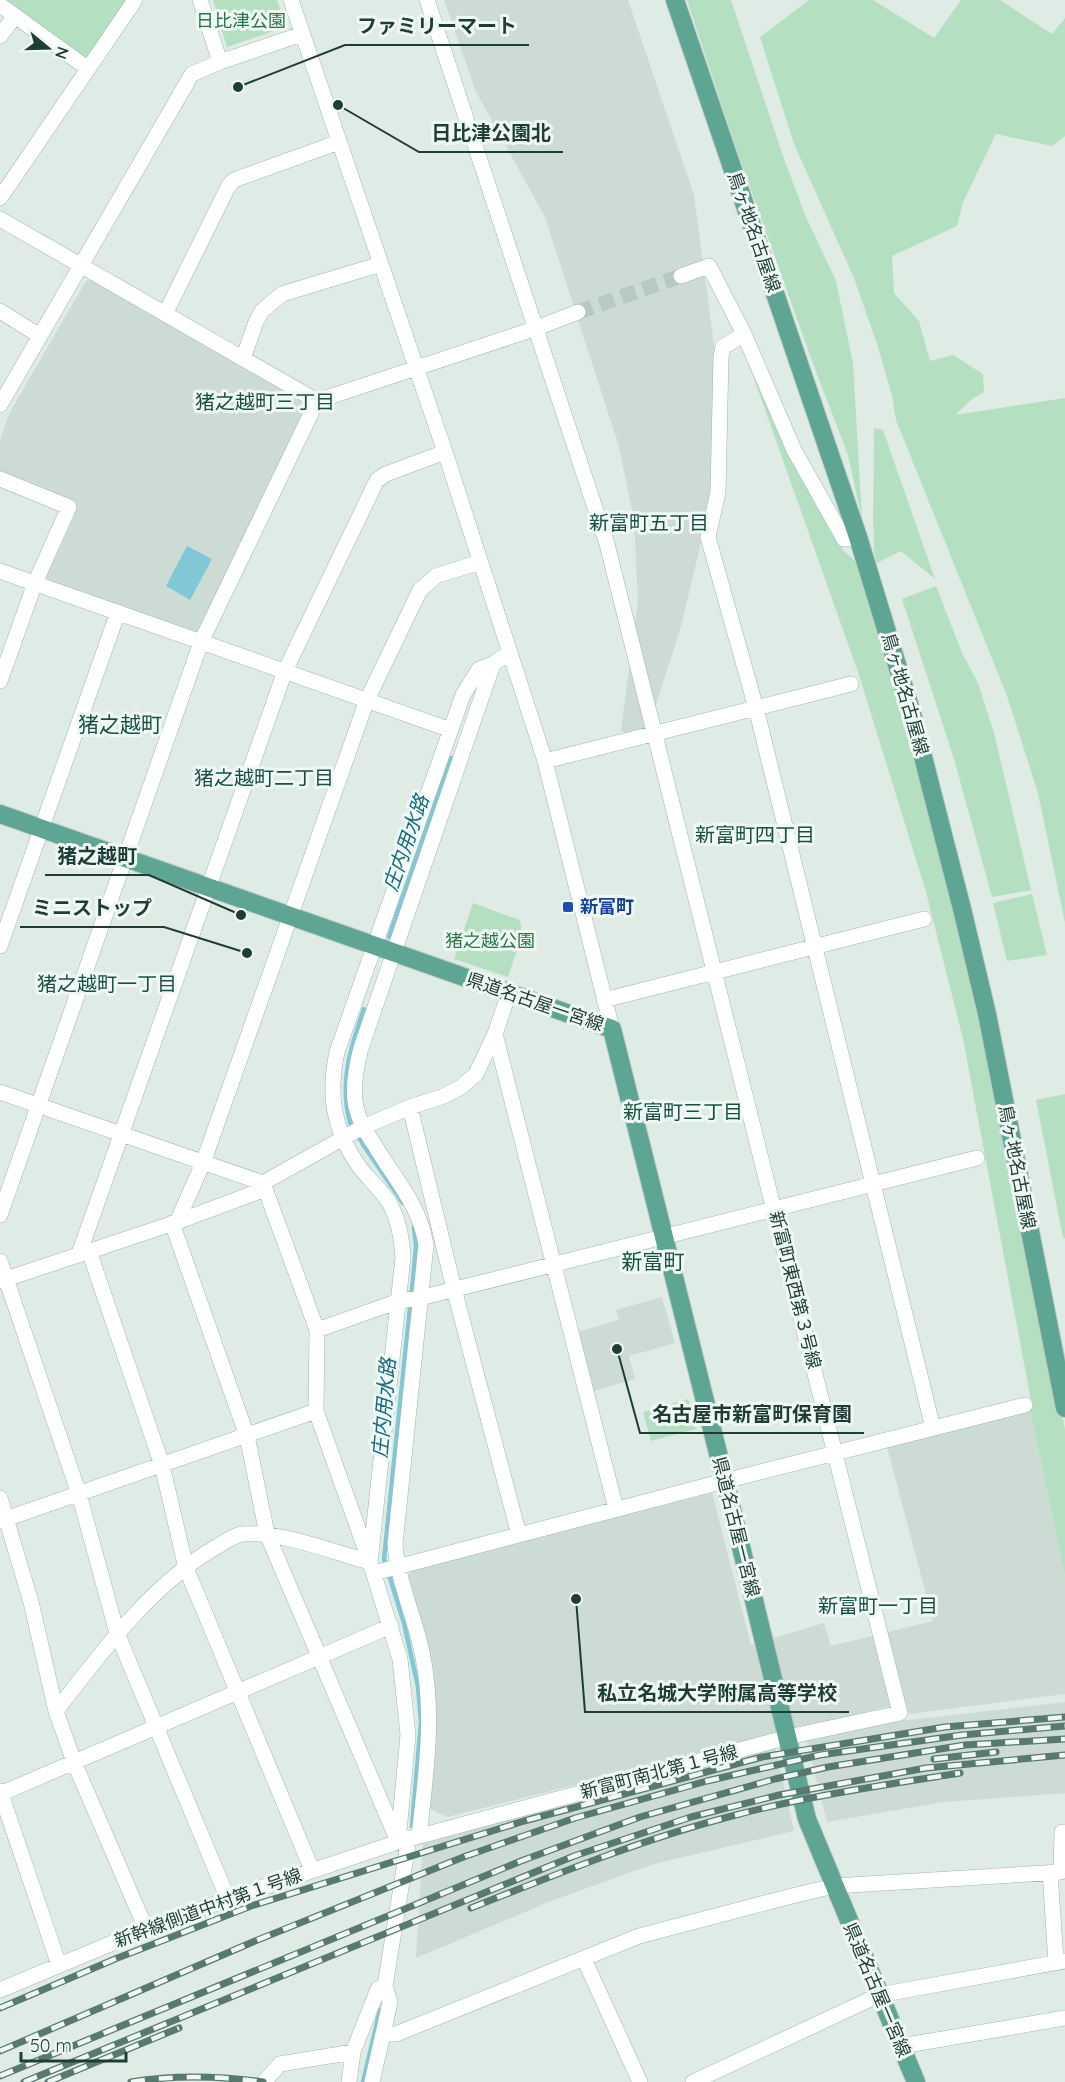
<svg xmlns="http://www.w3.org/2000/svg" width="1065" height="2082" viewBox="0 0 1065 2082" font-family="Quicksand,'Noto Sans JP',sans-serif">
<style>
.built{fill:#cddbd5}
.green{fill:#b5dfc1}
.water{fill:#81c8d6}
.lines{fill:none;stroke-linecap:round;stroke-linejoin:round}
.stream{stroke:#81c8d6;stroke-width:4.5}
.minor-tunnel{stroke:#b8c9c3;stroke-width:15;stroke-dasharray:15 8;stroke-linecap:butt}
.minor-casing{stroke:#a1b4ad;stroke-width:16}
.major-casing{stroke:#c0c9c6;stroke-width:20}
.minor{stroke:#fff;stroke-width:15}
.major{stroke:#5fa594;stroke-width:18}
.rail-casing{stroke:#587970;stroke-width:7}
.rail{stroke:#eff8f4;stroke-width:4.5;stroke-dasharray:14;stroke-linecap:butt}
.transit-dot{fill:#1a4fb4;stroke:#eff8f4;stroke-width:2}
.labels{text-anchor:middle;stroke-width:6;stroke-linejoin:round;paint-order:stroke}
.park-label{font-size:18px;fill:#257745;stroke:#eff8f4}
.street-label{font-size:18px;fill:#1e3d35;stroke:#eff8f4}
.transit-label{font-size:18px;font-weight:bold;fill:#164399;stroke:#eff8f4;text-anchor:start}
.neighbourhood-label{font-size:20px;fill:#195043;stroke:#eff8f4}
.water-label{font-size:20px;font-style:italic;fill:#146b7d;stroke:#eff8f4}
.quarter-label{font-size:21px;fill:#195043;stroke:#eff8f4}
.leader{fill:none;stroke:#1e3d35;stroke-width:2}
.callout-dot{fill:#1e3d35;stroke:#eff8f4;stroke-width:2}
.callout-label{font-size:20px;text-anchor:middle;font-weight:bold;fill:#1e3d35;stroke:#eff8f4;stroke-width:6;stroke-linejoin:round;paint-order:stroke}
</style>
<rect width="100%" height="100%" fill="#dfece6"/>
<!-- built -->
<path class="built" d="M444 0H628L694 195 718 374 712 497 680 630 644 741 621 731 638 601 634 520 619 447 545 217 476 92Z
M92 279 306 401 307 407 200 630 195 634 49 582 46 577 74 517 72 506 0 472V440L10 412 86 281Z
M662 1297 675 1343 629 1356 635 1379 593 1391 577 1332 619 1320 616 1310Z
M1030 1410 1065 1576V1694L909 1714 906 1702 447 1817 427 1807 433 1743 408 1577 411 1570 712 1493 751 1645 824 1623 831 1646 933 1621 887 1447Z
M1065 1702V1793L944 1802 827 1822 806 1738 901 1721Z
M775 1746 794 1831 654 1864 551 1901 416 1958 423 1844Z"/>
<!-- green -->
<path class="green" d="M3 0H128L87 59Z
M213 0H277L286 27 227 47Z
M687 0H731L784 159 806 217 836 281 853 363 862 519 848 455 812 361 736 148Z
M809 0H873L934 38 961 0H1000L1052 34 1065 18V136L1052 146 996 134 963 202 957 226 892 256 894 293 919 321 930 361 953 355 983 374 984 392 971 400 955 415 1065 398V923L1038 793 1007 696 896 420 892 396 878 347 854 278 794 144 760 37Z
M745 353 791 451 843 550 856 562 892 671 980 1019 1065 1429V1576L1030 1410V1395L963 1039 926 892 859 675Z
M874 428 883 430 935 579 901 551 877 563C871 550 876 537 873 524Z
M936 586 962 653 978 683 994 733 1031 890 992 897 954 759 902 599Z
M1032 894 1047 955 1007 961 993 903Z
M473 903 520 920 522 935 508 977 454 959Z
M1065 1094V1238H1063L1036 1100Z
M688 1399 696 1429 651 1441 643 1412Z"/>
<!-- water -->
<path class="water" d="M187 546 212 559 190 600 166 586Z"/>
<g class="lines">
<!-- stream -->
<path class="stream" d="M389 937 451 758
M364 1009C351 1046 339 1082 350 1122 353 1130 360 1138 364 1146 377 1165 390 1184 403 1203
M412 1826 421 1722 418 1687 404 1623 384 1559 413 1279 416 1246 414 1227
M363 2082 380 2010"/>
<!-- minor-tunnel -->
<path class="minor-tunnel" d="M578 312 681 276"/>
<defs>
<path id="minor" d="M200 0 220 62
M291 0 445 452 545 761 612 1029
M0 5 87 68
M0 36 15 16
M0 198 135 0
M0 219 317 401
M681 276 709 266 744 334 794 450 844 539 858 537
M0 311 40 336
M165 314 228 187 234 180 339 142
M744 334 723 347 721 357 718 492 708 537 756 708 933 1428
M243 359 256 322 262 311 282 294 381 264
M0 405 192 74 220 62 302 34
M0 479 69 507 35 583 0 681
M0 571 451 730
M545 761 851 684
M0 946 118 612
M604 1000 924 919
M495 1034 616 1509
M0 1092 263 1183 363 1127 410 1107 444 1096 461 1087 476 1074 495 1034 509 993
M410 1107 454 1289 519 1535
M263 1183 317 1330 316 1411 370 1562 400 1659 408 1735 398 1842
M0 1215 201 642 317 401 534 329 578 312
M177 1222 203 1163 367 700 420 590 436 576 480 562
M172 1223 247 1436 267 1534 397 1839
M89 1251 162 1465 186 1568 312 1870
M79 1254 285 671 377 480 386 474 445 452
M0 1261 79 1494 117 1633 228 1899
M0 1281 177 1222 265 1189
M317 1330 399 1301 420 1298 977 1158
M0 1498 31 1602 56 1711
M0 1521 316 1411
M370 1562 403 1257C402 1239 399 1221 390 1204 382 1190 368 1179 358 1165 333 1129 328 1094 337 1052L463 695 479 669 493 664
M374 1573 713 1484 1025 1405
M0 1791 59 1965
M0 1794 391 1626
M419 1836C426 1774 435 1713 422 1652 414 1615 398 1582 395 1544L426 1245C420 1205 394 1178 374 1144 366 1132 359 1121 356 1107 352 1088 356 1067 361 1048L493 664 510 652
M1050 1872 1056 1962
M146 1929 74 1762 56 1711C101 1653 152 1583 218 1546 225 1542 234 1535 242 1534 281 1531 332 1552 370 1562
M584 1959 640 2082
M385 1986 390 2002 383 2034H396L639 1936 792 1896 834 1886 1061 1872 1062 1832H1065
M0 1990 146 1929 228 1899 398 1842 788 1737 900 1713 607 544 427 0
M901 2046 1065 2018
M264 2082 280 2064 353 2052
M349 2082 353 2052 378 1989 385 1986 409 1838
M372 2082 383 2034
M693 2082 879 1995 1065 1961"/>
<path id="major" d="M675 0 858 537 912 714 962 909 987 1014 1065 1408
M0 814 612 1029 725 1481 807 1819 916 2082"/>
</defs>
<!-- minor casing -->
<use href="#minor" class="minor-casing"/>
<!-- major casing -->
<use href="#major" class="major-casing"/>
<!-- minor -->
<use href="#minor" class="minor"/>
<!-- major -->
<use href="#major" class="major"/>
<defs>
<path id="rail" d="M934 1759 996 1752
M471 1908C557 1874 643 1839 732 1816 807 1796 884 1785 960 1773
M0 2008 115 1959 251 1906 524 1821 762 1757 945 1727 1065 1717
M0 2051 255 1941 466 1856 575 1818 707 1781 820 1755 962 1735 1065 1726
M0 2076 521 1861 640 1817 775 1779 828 1767 965 1745 1065 1739
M24 2082 574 1856 691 1817 779 1795 926 1768 1065 1755
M48 2082 179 2028
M131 2082C174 2075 219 2076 263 2082"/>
</defs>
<!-- rail casing -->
<use href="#rail" class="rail-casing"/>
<!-- rail -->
<use href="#rail" class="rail"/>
</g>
<!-- markers -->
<rect class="transit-dot" x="562" y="901" width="12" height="12" rx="3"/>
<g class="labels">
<!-- park labels -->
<g class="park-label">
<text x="241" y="27">日比津公園</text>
<text x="490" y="947">猪之越公園</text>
</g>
<!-- street labels -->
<g class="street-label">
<text transform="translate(754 232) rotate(71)" y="6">鳥ヶ地名古屋線</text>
<text transform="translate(905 694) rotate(74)" y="6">鳥ヶ地名古屋線</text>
<text transform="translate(535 1002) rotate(19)" y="6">県道名古屋一宮線</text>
<text transform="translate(1017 1167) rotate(79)" y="6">鳥ヶ地名古屋線</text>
<text transform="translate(795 1290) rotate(76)" y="6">新富町東西第３号線</text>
<text transform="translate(736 1527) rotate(76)" y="6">県道名古屋一宮線</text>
<text transform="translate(659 1772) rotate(-15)" y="6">新富町南北第１号線</text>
<text transform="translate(208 1908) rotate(-20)" y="6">新幹線側道中村第１号線</text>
<text transform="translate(877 1990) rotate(67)" y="6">県道名古屋一宮線</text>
</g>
<!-- transit labels -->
<g class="transit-label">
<text x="580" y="913">新富町</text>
</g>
<!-- neighbourhood labels -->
<g class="neighbourhood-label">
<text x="265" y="409">猪之越町三丁目</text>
<text x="649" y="530">新富町五丁目</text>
<text x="264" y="785">猪之越町二丁目</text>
<text x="755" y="842">新富町四丁目</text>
<text x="107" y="991">猪之越町一丁目</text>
<text x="683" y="1119">新富町三丁目</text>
<text x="878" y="1613">新富町一丁目</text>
</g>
<!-- water labels -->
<g class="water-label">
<text transform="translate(406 843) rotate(-71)" y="7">庄内用水路</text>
<text transform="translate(384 1408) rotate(-85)" y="7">庄内用水路</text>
</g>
<!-- quarter labels -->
<g class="quarter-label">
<text x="120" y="732">猪之越町</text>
<text x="653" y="1269">新富町</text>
</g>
</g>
<!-- callouts -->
<path class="leader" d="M238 87L345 45H529M338 105L419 152H563M241 915L149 875H45M247 953L164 927H20M617 1349L640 1433H864M576 1599L585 1712H849"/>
<g class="callout-dot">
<circle cx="238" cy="87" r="6"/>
<circle cx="338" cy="105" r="6"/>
<circle cx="241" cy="915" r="6"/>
<circle cx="247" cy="953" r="6"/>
<circle cx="617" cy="1349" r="6"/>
<circle cx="576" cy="1599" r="6"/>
</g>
<g class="callout-label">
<text x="437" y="33">ファミリーマート</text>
<text x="491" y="140">日比津公園北</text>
<text x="97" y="863">猪之越町</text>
<text x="92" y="915">ミニストップ</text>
<text x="752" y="1421">名古屋市新富町保育園</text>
<text x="717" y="1700">私立名城大学附属高等学校</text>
</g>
<!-- north arrow -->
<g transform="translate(48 48) rotate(109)" stroke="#eff8f4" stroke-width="4.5" paint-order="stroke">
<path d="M0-4.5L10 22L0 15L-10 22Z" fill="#1e3d35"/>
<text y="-9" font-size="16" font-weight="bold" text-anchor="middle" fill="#1e3d35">N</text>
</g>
<!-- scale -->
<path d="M21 2052v9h105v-9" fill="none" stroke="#1e3d35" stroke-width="3"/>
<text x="30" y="2052" font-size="18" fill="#1e3d35" stroke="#eff8f4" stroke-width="4.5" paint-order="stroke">50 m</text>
</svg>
